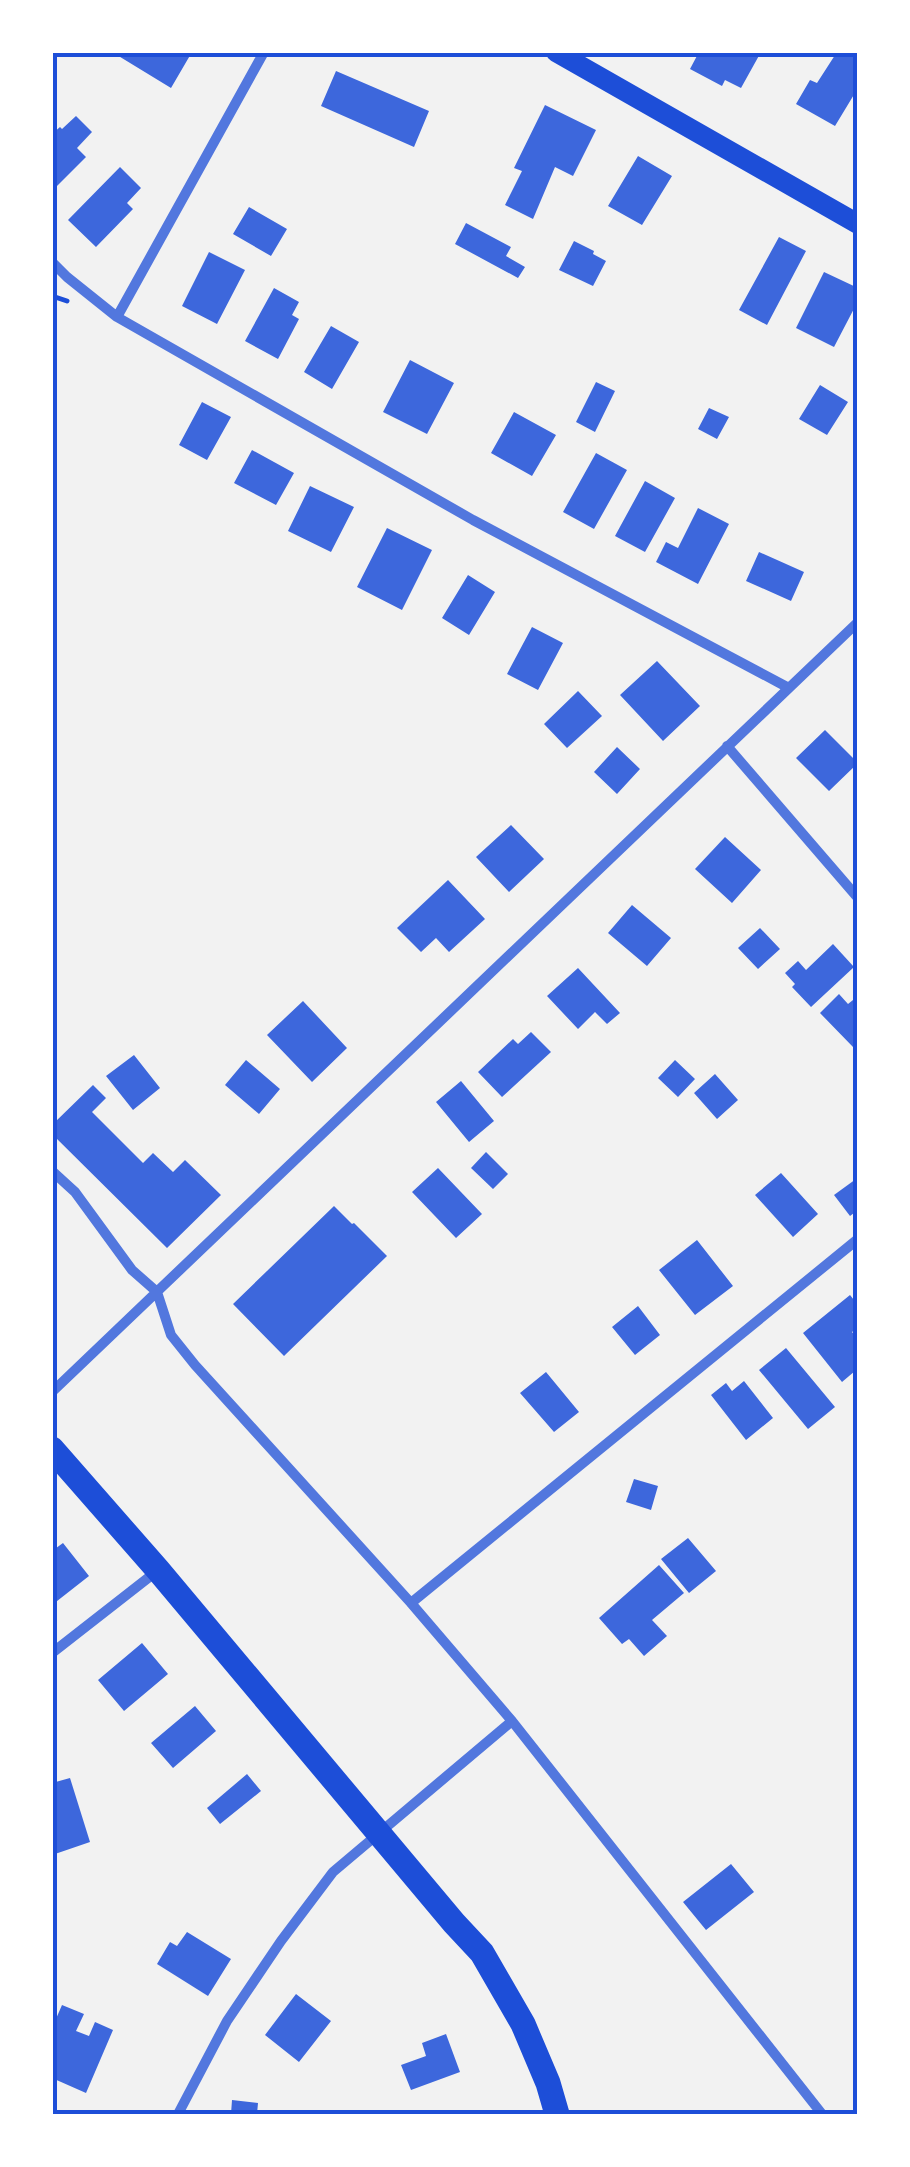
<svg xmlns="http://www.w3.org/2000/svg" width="910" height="2167" viewBox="0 0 910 2167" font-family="Rubik,sans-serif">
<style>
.building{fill:#3d67dc}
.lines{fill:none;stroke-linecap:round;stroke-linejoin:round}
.path{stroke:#1d4ed8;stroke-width:5}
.minor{stroke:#5277de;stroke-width:10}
.secondary{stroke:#1d4ed8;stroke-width:20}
.primary{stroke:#1d4ed8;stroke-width:25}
.neatline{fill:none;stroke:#1d4ed8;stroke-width:4}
</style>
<rect width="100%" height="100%" fill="#f2f2f2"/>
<!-- building -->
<path class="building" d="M112 52H192L171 88Z
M699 52H761L741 88 725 80 722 86 690 69Z
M837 52H858V88L835 126 796 104 810 80 817 83Z
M336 71 429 111 414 147 321 106Z
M545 105 596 130 573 176 555 167 533 219 505 205 522 171 514 168Z
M76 116 92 132 77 148 86 157 52 191V134L60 127 62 129Z
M638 156 672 176 642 225 608 206Z
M120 167 141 188 127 203 133 209 96 247 68 220Z
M249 207 287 229 271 256 233 234Z
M466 223 511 247 506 256 525 267 518 278 455 244Z
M779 237 806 251 767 325 739 310Z
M574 241 594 251 593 254 606 261 593 286 559 270Z
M209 252 245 270 217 324 182 306Z
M824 272 858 288V301L834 347 796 328Z
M274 288 299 302 292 315 299 319 278 359 245 341Z
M331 326 359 342 332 389 304 372Z
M410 360 454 383 427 434 383 412Z
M596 382 615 391 595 432 576 422Z
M820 385 848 402 827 435 799 419Z
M202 402 231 417 207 460 179 445Z
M709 408 729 417 717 439 698 429Z
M514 412 556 435 532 476 491 453Z
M252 450 294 473 276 505 234 483Z
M596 453 627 470 594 529 563 512Z
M645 481 675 498 645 552 615 536Z
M310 486 354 507 331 552 288 531Z
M698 508 729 524 698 584 656 562 666 542 678 548Z
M387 528 432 550 402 610 357 587Z
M759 552 804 572 791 601 746 581Z
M468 575 495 592 469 635 442 618Z
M532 627 563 643 538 690 507 674Z
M657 661 700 706 663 741 620 695Z
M578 691 602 716 567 748 544 724Z
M825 730 858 763 829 791 796 758Z
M617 747 640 769 617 794 594 772Z
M511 825 544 859 509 892 476 857Z
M725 837 761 870 732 903 695 869Z
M448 880 485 919 449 952 436 938 421 952 397 928Z
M632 905 671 938 647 966 608 933Z
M760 928 780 949 758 969 738 948Z
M833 944 854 967 811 1007 792 987 795 984 785 973 798 961 806 970Z
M578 968 620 1013 607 1024 595 1012 578 1029 547 996Z
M839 994 848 1004 858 996V1042L853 1047 820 1013Z
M303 1001 347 1048 312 1082 267 1035Z
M531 1032 551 1052 502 1097 478 1072 513 1039 518 1044Z
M134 1055 160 1088 133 1110 106 1076Z
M246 1060 280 1089 259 1114 225 1085Z
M675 1060 695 1079 678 1097 658 1078Z
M715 1074 738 1100 717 1119 694 1093Z
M461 1081 494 1121 469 1142 436 1102Z
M93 1085 106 1098 92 1112 143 1163 153 1153 173 1172 185 1160 221 1195 167 1248 52 1134V1125Z
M486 1152 508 1174 493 1189 471 1168Z
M438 1168 482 1214 456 1238 412 1192Z
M781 1173 818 1214 793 1237 755 1195Z
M856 1179 858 1210 850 1216 834 1195Z
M334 1206 352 1224 354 1223 387 1256 284 1356 233 1304Z
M697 1240 733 1286 695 1315 659 1270Z
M850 1295 858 1305V1328L852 1332 858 1339V1374L855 1371 842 1382 803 1333Z
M638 1306 660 1335 635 1355 612 1327Z
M786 1348 835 1407 808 1429 759 1370Z
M546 1372 579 1412 554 1432 520 1393Z
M744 1381 773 1418 746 1440 711 1395 726 1383 732 1391Z
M634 1479 658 1486 651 1510 626 1502Z
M688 1538 716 1571 689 1593 661 1559Z
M63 1543 89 1576 52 1605V1551Z
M659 1565 684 1593 652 1620 667 1636 644 1656 629 1639 622 1644 599 1618Z
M142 1643 168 1674 124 1711 98 1680Z
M195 1706 216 1731 173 1768 151 1743Z
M247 1774 261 1791 220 1824 207 1808Z
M70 1778 90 1842 55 1854 52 1846V1783Z
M731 1864 754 1892 706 1930 683 1902Z
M187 1932 231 1959 208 1996 157 1964 170 1942 177 1946Z
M296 1994 331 2021 299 2062 265 2035Z
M62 2005 84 2014 76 2031 89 2036 95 2022 113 2030 86 2093 52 2078V2028Z
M446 2034 460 2072 411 2090 401 2065 426 2056 422 2043Z
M232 2100 258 2103 257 2114H231Z"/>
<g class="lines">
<!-- path -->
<path class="path" d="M52 296 67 301"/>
<!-- minor -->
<path class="minor" d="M52 262 67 277 117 317 473 520 787 687
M117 317 264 52
M727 746 858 898
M52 1171 75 1192 132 1270 157 1292 171 1335 195 1365 411 1603 512 1721 822 2114
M52 1392 858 622
M411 1603 858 1239
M52 1653 157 1571
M178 2114 227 2021 281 1941 333 1872 512 1721"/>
<!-- secondary -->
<path class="secondary" d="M556 52 858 224"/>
<!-- primary -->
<path class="primary" d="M52 1449 158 1570 454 1923 482 1953 523 2024 548 2083 557 2114"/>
</g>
<!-- border -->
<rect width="910" height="2167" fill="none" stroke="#ffffff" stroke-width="110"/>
<rect x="55" y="55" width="800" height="2057" class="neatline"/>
</svg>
